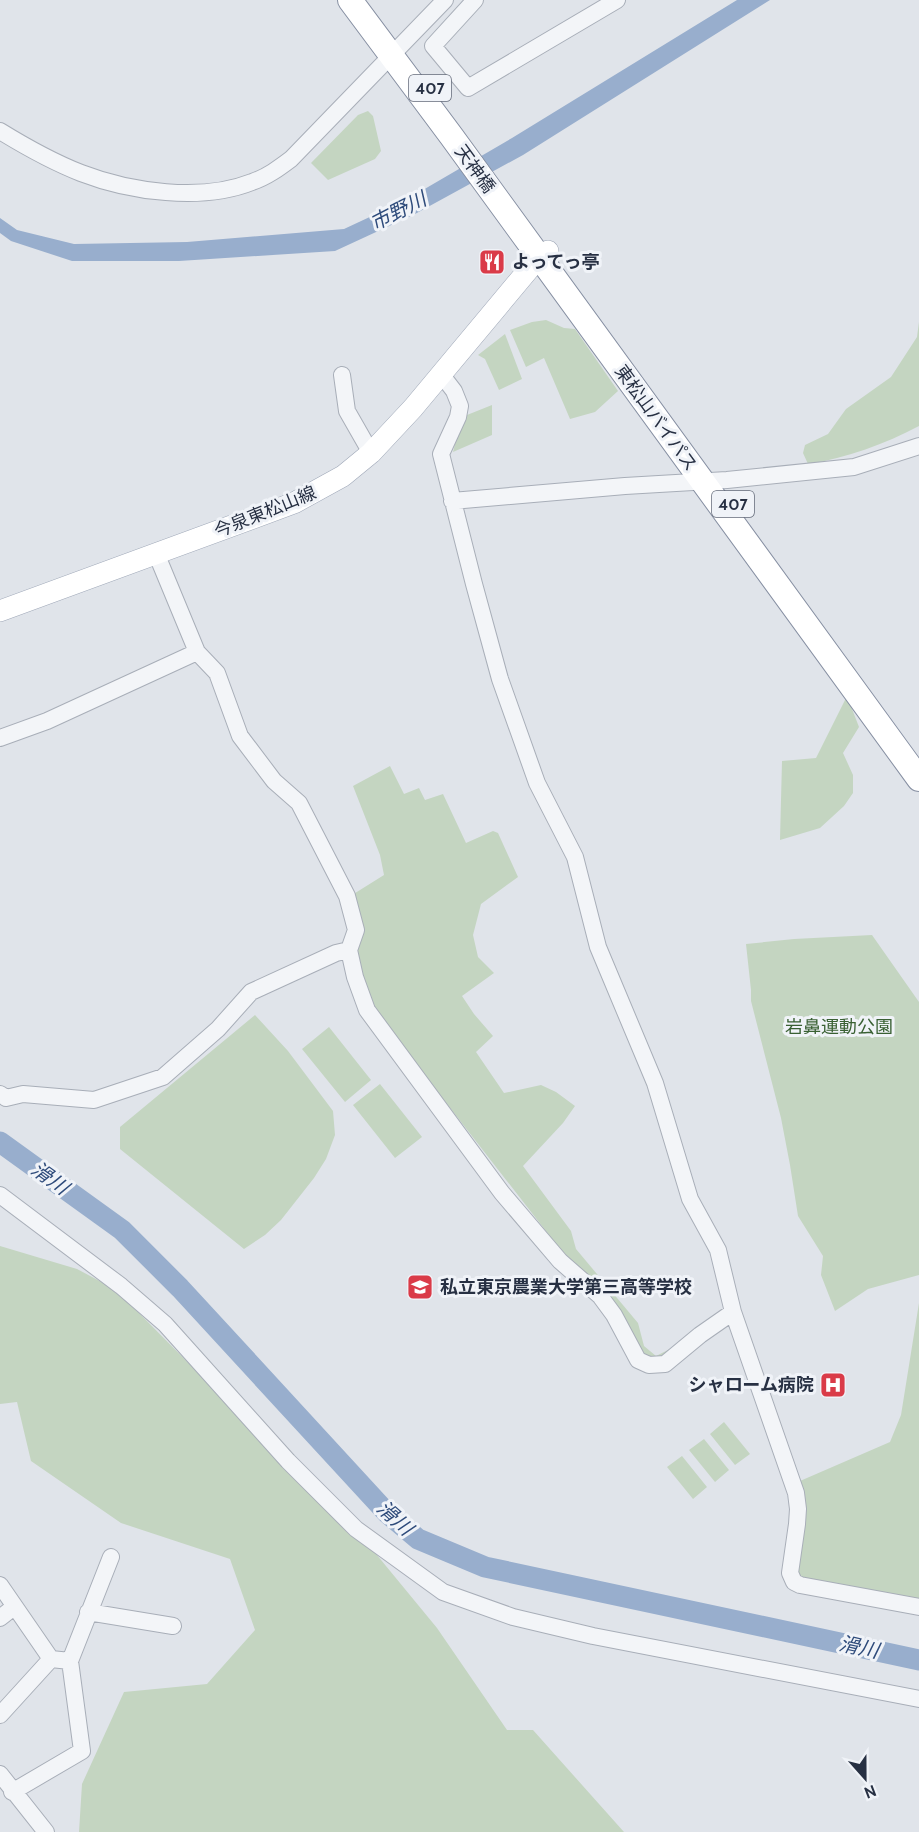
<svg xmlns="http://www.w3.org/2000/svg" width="919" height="1832" viewBox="0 0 919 1832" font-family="Cabin,'Noto Sans JP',sans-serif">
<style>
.green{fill:#c4d5c1}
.water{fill:#98aecd}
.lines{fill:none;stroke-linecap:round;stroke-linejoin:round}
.river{stroke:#98aecd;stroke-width:21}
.minor-casing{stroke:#a8aeb8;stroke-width:18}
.major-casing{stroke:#9ea7b7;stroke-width:22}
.highway-casing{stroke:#868fa2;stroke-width:26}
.minor{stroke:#f3f5f8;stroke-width:16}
.major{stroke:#fff;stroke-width:21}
.highway{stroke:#fff;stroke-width:24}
.labels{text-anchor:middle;stroke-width:6;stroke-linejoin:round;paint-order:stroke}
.shield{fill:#f0f3f8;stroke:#636a79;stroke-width:1.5}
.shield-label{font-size:16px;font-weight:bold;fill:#273043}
.street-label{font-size:18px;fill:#273043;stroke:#f0f3f8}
.poi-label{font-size:18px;font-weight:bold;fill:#273043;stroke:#f0f3f8;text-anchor:start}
.park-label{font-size:18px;fill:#396033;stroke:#f0f3f8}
.water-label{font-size:20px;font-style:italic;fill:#2e4b7b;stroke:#f0f3f8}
</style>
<rect width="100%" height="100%" fill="#e0e4ea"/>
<!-- green -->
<path class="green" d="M368 111 373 116 381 151 375 159 328 180 311 163 358 115Z
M546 320 564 328 575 329 618 391 595 412 570 419 544 358 526 367 510 330 532 322Z
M919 322V426C885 444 847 458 808 464L803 453 805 445 828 434 846 409 891 377 917 337Z
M505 334 522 379 499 390 485 359 478 355Z
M492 405V435L453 452 462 417Z
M847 696 859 727 843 753 853 775V793L844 806 820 828 780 840 782 761 816 758Z
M390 766 404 794 419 788 425 800 443 794 466 843 493 831 498 833 518 877 481 904 473 935 478 957 494 973 462 996 474 1014 493 1036 476 1052 504 1093 541 1085 556 1092 575 1106 563 1123 523 1166 571 1231 576 1249 638 1323 644 1346 656 1356 680 1344 668 1358 647 1361 370 1005 354 957 352 895 384 875 380 855 353 786Z
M872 935 919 1002V1275L868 1289 835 1311 821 1275 823 1256 798 1216 790 1165 781 1118 751 1001V990L746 944 794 939Z
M255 1015 288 1051 333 1111 335 1135 326 1159 314 1178 281 1220 265 1235 244 1249 120 1149V1127Z
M329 1027 371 1080 345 1102 302 1049Z
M380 1084 422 1137 395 1158 353 1105Z
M0 1246 77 1269 111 1287 141 1315 372 1549 437 1628 507 1730H533L624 1832H79L82 1784 124 1692 207 1684 255 1630 230 1559 121 1523 31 1461 17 1402 0 1404Z
M919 1303V1602L800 1578 796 1570 800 1481 890 1442 901 1415Z
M724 1422 750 1454 735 1465 710 1434Z
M704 1439 729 1470 715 1482 689 1450Z
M682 1456 707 1487 693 1499 667 1467Z"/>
<!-- water -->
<path class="water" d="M737 0H770L523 155 415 214 335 251 179 261H72L11 241 0 233V218L17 230 74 244 187 242 344 229 404 201 512 138Z"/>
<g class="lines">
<!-- river -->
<path class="river" d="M0 1142 122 1230 180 1288 387 1513 418 1539 485 1567 919 1660"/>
<defs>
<path id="minor" d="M475 0 433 46 468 88 617 0
M0 131C26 147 53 162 81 173 130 192 202 202 252 182 267 177 279 168 291 159L445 0
M441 374 454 391 460 406 458 417 441 454 474 584 500 679 537 783 575 857 598 947 655 1083 690 1199 718 1250 733 1312 796 1493 798 1509 797 1524 790 1573 794 1582 800 1585 919 1607
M342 375 347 411 371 453
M452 501 625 486 727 480 854 467 919 446
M156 553 197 652 217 673 240 736 274 781 299 803 347 896 356 930 349 950 355 977 367 1010 502 1193 560 1261 600 1296 614 1315 638 1360 649 1365 665 1364 700 1335 733 1312
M0 738 47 721 197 652
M0 1094 6 1098 23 1094 94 1100 163 1077 218 1029 251 992 336 953 349 950
M0 1195 121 1286 165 1324 288 1461 356 1529 443 1592 513 1617 593 1636 919 1699
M0 1585 51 1659 70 1661
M88 1612 173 1626
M0 1618 14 1607
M0 1715 51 1659
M0 1774 46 1832
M12 1792 82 1751 70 1661 111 1557"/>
<path id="major" d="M0 611 294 503 343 476 371 453 413 408 539 257 548 251"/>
<path id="highway" d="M350 0 452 137 919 779"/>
</defs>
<!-- minor casing -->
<use href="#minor" class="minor-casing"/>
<!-- major casing -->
<use href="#major" class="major-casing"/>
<!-- highway casing -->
<use href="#highway" class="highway-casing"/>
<!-- minor -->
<use href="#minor" class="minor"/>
<!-- major -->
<use href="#major" class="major"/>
<!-- highway -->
<use href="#highway" class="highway"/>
</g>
<!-- icons -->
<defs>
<symbol id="restaurant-square" viewBox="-11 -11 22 22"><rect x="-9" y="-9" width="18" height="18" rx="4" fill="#da3b48" stroke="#f0f3f8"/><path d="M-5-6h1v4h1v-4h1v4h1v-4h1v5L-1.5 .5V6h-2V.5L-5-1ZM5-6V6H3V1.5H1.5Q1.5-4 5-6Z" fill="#fff"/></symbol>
<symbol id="school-square" viewBox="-11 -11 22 22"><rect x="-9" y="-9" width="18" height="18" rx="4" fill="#da3b48" stroke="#f0f3f8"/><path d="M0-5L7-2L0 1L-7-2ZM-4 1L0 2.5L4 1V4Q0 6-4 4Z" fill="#fff"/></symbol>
<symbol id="hospital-square" viewBox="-11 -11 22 22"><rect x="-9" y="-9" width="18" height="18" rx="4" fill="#da3b48" stroke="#f0f3f8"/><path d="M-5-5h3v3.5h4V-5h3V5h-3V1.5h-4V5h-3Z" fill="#fff"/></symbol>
</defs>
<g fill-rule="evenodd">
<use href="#restaurant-square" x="477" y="247" width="30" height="30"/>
<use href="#school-square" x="405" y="1272" width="30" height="30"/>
<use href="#hospital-square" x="818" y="1370" width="30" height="30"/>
</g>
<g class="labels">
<!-- shield labels -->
<g class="shield">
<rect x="409" y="75" width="42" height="26" rx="4.5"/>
<rect x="712" y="491" width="42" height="26" rx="4.5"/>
</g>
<g class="shield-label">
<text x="430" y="94">407</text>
<text x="733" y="510">407</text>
</g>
<!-- street labels -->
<g class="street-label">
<text transform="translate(475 169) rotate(54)" y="6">天神橋</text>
<text transform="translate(656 418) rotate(54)" y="6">東松山バイパス</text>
<text transform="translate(265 512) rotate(-22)" y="6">今泉東松山線</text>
</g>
<!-- poi labels -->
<g class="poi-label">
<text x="512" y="268">よってっ亭</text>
<text x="440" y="1293">私立東京農業大学第三高等学校</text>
<text x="814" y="1391" text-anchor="end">シャローム病院</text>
</g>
<!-- park labels -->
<g class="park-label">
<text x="839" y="1033">岩鼻運動公園</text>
</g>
<!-- water labels -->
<g class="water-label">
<text transform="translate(398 211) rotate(-27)" y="7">市野川</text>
<text transform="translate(50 1178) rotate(36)" y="7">滑川</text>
<text transform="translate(395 1518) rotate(42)" y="7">滑川</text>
<text transform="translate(859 1647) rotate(12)" y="7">滑川</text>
</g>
</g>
<!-- north arrow -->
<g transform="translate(865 1778) rotate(159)" stroke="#f0f3f8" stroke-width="4.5" paint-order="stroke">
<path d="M0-4.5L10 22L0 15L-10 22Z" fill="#273043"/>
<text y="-9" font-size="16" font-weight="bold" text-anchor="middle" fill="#273043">N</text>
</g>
</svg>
